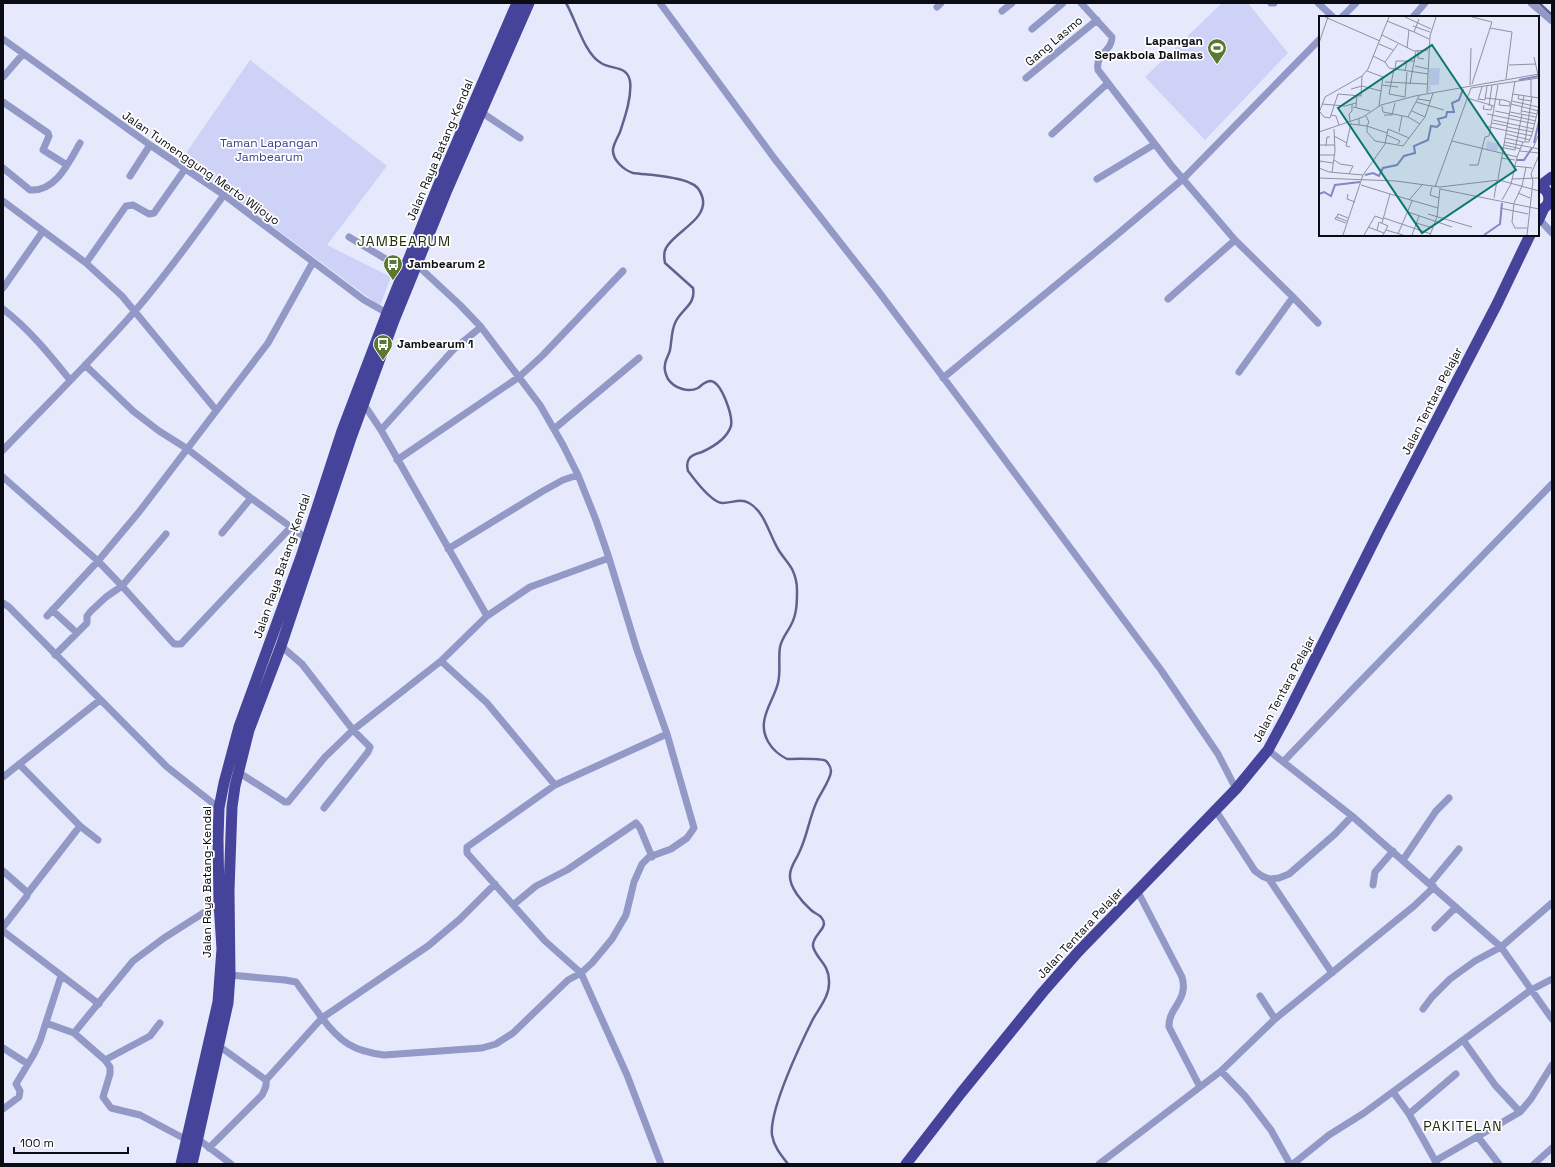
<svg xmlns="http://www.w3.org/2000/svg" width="1555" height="1167" viewBox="0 0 1555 1167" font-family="'Space Grotesk',sans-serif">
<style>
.green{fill:#cdd2f6}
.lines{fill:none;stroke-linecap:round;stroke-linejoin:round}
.stream{stroke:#5e638e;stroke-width:2.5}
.minor{stroke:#9399c6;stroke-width:7}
.trunk{stroke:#46449a;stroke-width:11}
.labels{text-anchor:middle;stroke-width:3.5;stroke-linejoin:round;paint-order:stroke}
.street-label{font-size:12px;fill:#0b0c13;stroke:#fff}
.poi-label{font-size:12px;font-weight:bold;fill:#0b0c13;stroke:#fff;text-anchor:start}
.park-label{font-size:12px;fill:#3d3e86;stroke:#fff}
.quarter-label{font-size:14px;letter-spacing:1px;fill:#202f0c;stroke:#fff}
.inset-river{fill:none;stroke:#8288c3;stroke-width:2}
.inset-road{fill:none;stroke:#8e919f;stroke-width:1}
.view{fill:#0f766e;fill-opacity:0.15;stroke:#0f766e;stroke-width:2}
.inset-edge{fill:none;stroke:#0b0c13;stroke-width:2}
</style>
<rect width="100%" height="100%" fill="#e6e9fc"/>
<!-- green -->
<path class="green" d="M1222 3H1248L1288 53 1205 140 1145 77Z
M250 60 387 166 327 245 391 277 380 306 182 159Z"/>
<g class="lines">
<!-- stream -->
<path class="stream" d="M566 3C576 20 584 53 601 63 612 70 627 65 630 81 632 97 625 117 620 132 618 137 614 143 613 149 612 160 624 170 633 173 649 175 677 176 690 183 696 185 700 190 702 196 710 219 675 231 666 248 663 253 664 258 665 263L693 288C696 304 683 308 676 321 671 330 672 340 670 350 669 355 665 360 665 365 664 369 666 375 668 379 674 388 688 393 698 388 702 385 705 381 711 381 722 383 733 416 731 426 727 438 713 447 702 452 697 454 692 454 689 459 686 463 687 467 688 471 694 479 712 504 723 503 732 503 740 498 749 503 765 512 769 534 778 549 782 556 788 562 792 569 795 575 797 583 797 590 797 602 797 614 791 625 787 633 782 638 780 647 778 659 781 671 778 683 775 695 768 705 765 717 760 735 771 751 787 759 794 759 821 758 826 761 829 764 831 767 831 771 831 779 820 794 817 801 809 818 807 838 798 855 795 861 790 868 790 875 789 887 802 902 811 910 814 913 818 914 821 917 831 928 812 934 813 946 815 958 829 963 829 981 830 995 820 1007 813 1019 801 1043 769 1110 772 1135 774 1147 781 1155 788 1164
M1539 3 1552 15"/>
<!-- minor -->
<path class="minor" d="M660 3 774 158 879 292 976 421 1161 670 1218 754 1236 789
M1081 3 1112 37C1112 52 1095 53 1098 70L1171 165 1235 240 1293 297 1239 372
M1271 3H1274
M1318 3 1333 17
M1531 3 1552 21
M937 7 941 3
M1002 11 1012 3
M1342 17 1356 3
M1413 17 1425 3
M1032 29 1063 3
M3 39 150 145 224 195 364 300 387 313
M3 77 23 54
M1026 78 1097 20
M3 102 48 133 49 136 43 150 67 165
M481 112 520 138
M1052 134 1108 83
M3 168 30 190C56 192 69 162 80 143
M130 176 150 145
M1097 179 1155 144
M3 201 86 263 122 296 216 410
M1539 219 1552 233
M349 237 404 270
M86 263 126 206 133 205 149 214 154 213 185 169
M3 288 43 231
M1293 297 1318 323
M1168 299 1235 240
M3 309C29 329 50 355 70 380
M85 365 133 411 159 431 186 448 251 498 306 538
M943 378 1113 238 1183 179 1320 39
M363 403 381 430 487 616
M554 429 639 358
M381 430 454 349 481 327
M3 450C47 404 93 359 135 311 167 274 195 235 224 195
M397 460 519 377 543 355 623 271
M3 477 98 561 122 586 174 644H181L291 527
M222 533 251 498
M448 549 543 491 563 480 578 475
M3 603 9 607 167 767 219 808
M52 610 77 633
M47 616 98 561 139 512 268 343 313 262
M281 646 302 664 353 730 370 747 368 752 324 808
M55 655 87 623V616L90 612 106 597 122 586 166 534
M441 661 487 703 555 785
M1268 750 1352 816 1501 947 1552 1019
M1284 761 1349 693 1552 484
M19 764 80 826 98 840
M238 772 285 802H288L325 757 353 730 441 661 487 616 530 587 609 558
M3 777 100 700
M1216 811 1255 871 1262 876 1269 879 1279 878 1289 874 1335 834 1352 816
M1403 860 1436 811 1449 798
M3 871 28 893 27 896 3 927
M1269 879 1332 973
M1430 884 1459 849
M1373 885 1375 872 1393 851
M1138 892 1182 977C1189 1001 1168 1007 1169 1027L1200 1087
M28 893 80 826
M513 905 536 886 567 870 636 823 640 828 652 857
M1435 928 1456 907
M3 931 99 1004
M230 975 285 980 296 982 322 1018 428 946 460 919 495 884
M1260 996 1275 1019
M1423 1009 1432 997 1450 979 1475 961 1501 947 1552 903
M46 1023 74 1033 105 1060 110 1067V1074L103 1097 111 1108 140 1115 187 1140
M74 1033 133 961 164 938 219 903
M1463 1040 1495 1085 1520 1112
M3 1048 28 1064
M105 1060 150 1036 160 1023
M1221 1071 1245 1096 1271 1130 1290 1164
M266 1080 322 1018C340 1042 353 1051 384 1055L482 1048 496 1044 513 1033 568 980 581 973 592 963 612 939 626 915 634 882 642 864 649 857 671 849 687 838 694 828 667 734 637 650 609 558 596 520 578 475 563 445 540 405 481 327 460 305 417 265
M1393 1092 1409 1114 1437 1164
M3 1109 19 1097 20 1091 16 1084 34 1054 40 1041 61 976
M1409 1114 1456 1074
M1478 1137 1499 1164
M198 1139 231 1164
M209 1148 262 1095C265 1089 267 1086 266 1080L219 1046
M1435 1161 1520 1112 1531 1099 1552 1065
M661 1164 627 1075 581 973 545 941 467 853V847L555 785 667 734
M1099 1164 1221 1071 1275 1019 1414 906 1434 887
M1293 1164 1329 1135 1364 1113 1531 990 1552 979
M1534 1164 1552 1148"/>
<!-- trunk -->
<path class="trunk" d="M1538 186C1552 189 1553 208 1538 210
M1540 186 1552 177
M1538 221 1544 208
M181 1164 218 1002 222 949 219 903 218 839 219 808 224 783 239 727 301 557 342 431 387 313 438 186 517 3
M192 1164 228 1003 230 975 229 890 232 807 235 786 249 730 281 646 352 435 393 323 447 190 529 3
M906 1164 961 1093 1043 992 1078 952 1236 789 1268 750 1288 713 1379 531 1497 304 1530 235"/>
</g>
<!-- icons -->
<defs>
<symbol id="stadium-pin" viewBox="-11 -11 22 30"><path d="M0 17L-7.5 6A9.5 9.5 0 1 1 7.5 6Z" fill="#597930" stroke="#fff"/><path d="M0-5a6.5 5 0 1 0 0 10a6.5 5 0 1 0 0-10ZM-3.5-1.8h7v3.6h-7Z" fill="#fff"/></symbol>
<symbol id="bus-pin" viewBox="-11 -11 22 30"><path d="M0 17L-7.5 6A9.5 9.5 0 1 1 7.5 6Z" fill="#597930" stroke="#fff"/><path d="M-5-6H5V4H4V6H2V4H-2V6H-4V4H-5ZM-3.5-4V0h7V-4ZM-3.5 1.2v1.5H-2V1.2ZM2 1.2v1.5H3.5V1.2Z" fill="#fff"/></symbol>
</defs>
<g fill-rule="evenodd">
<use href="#stadium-pin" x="1206" y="37" width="22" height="30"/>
<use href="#bus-pin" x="382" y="253" width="22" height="30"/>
<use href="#bus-pin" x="372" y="333" width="22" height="30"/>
</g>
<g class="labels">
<!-- street labels -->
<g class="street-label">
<text transform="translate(1054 41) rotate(-40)" y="4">Gang Lasmo</text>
<text transform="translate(440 150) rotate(-67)" y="4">Jalan Raya Batang-Kendal</text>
<text transform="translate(201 168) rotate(35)" y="4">Jalan Tumenggung Merto Wijoyo</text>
<text transform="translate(1432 401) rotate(-63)" y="4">Jalan Tentara Pelajar</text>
<text transform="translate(282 566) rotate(-71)" y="4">Jalan Raya Batang-Kendal</text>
<text transform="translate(1284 689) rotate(-62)" y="4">Jalan Tentara Pelajar</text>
<text transform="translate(207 882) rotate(-90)" y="4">Jalan Raya Batang-Kendal</text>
<text transform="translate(1080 933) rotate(-47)" y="4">Jalan Tentara Pelajar</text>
</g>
<!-- poi labels -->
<g class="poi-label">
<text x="1203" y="45" text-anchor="end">Lapangan<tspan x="1203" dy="14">Sepakbola Dalimas</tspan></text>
<text x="407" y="268">Jambearum 2</text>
<text x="397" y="348">Jambearum 1</text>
</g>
<!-- park labels -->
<g class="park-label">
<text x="269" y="147">Taman Lapangan<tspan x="269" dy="14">Jambearum</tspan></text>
</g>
<!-- quarter labels -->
<g class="quarter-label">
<text x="404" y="246">JAMBEARUM</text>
<text x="1463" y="1131">PAKITELAN</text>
</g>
</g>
<!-- overview -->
<g transform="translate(1319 16)">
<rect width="220" height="220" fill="#e6e9fc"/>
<path d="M110 52H121L120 69H111L112 75 109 76ZM168 125 180 128 178 135 167 133Z" fill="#cdd2f6"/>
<path class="inset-river" d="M200 64 220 60M215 127 220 105M198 144H205L213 132M46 159 54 157 60 160 64 152 78 149 85 140 96 137 95 130 109 124 112 110 118 111 121 108 119 103 127 101 128 96H135L133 87 140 84 144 73M0 178 5 176 12 180 16 169 41 166M165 219 181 208 183 187"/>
<path class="inset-road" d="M6 1 61 25M86 1 112 13M68 5 95 16 100 3M94 10 111 16M171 12 193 16 187 63M95 16 110 23M63 19 95 35 109 34M0 27 9 1M60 28 74 34M88 32 90 14M99 34V42L105 43M54 40 66 46 70 52 109 58M215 41 219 59M66 46 79 28M190 49 217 48M96 50 109 53M75 53 70 78 86 81M76 54 77 45H88M48 55 64 61 60 90M86 55 88 45H96M66 66 108 68M91 68 97 35M153 68 173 6 153 1M63 69 79 71M151 69 152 32M32 73 43 70 62 75M108 77 111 20 117 1M194 78 220 82M200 79 199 83 213 85M212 80V63M86 81 88 56M148 82 175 90M166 82 185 84 191 86V90L180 89 181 84M99 83 112 85M159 83 166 84 168 70M159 84 163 71M193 85 219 91M97 86 125 94M3 88 26 90 37 87M192 88 220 95M165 89 164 93 172 94 173 90M63 90 64 96 89 101 101 108M170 90 173 69M34 91 51 95M37 91 38 79M93 95 106 101M176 95 191 98M203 95 218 98M1 96 5 101 11 102 19 78 42 80 43 60M191 96 217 101M0 97 6 81 43 60 49 53 70 1M202 97 205 79M168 98 216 108M12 99 17 100 20 109M65 99H73L76 87M190 99 217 105M47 100 50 106 48 110 68 117M89 101 100 80M174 104 215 113M31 105 30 98 33 95V88M173 107 188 110M32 108 40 109V103M40 109 48 110V116L56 125 84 130 106 101 114 77M166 110 213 120M188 111 214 116M0 116 44 101 62 89 96 80 220 58M80 116 83 100M187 118 211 124M68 119 81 125 79 128M15 120 28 127M186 122 204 126M133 125 198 141 204 126H210L213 118 220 90M206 125 213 80M185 126 220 133M0 129H16M185 129 202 133M7 130 8 121H11M31 131 27 130 32 107M181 131 196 134 203 98M214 132 219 120M201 135 220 137M0 139H16M182 142 196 144M15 144 21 148 34 150 30 158M0 149 1 145 14 147M150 149H159L166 121 170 120 179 69M195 150 213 152M207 151 203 170 195 187 193 206 196 212H208M0 152 10 156 44 159M13 156 16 135 15 113M0 162 77 165 121 171 180 164M179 163 196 65M193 163 220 162M180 164 220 175M42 169 71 178 63 207M113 171 111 179 120 182M116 171 152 72 220 62M121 173 220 193M199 177 211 182M29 178 28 183 36 186M71 178 119 192M175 182 178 164M90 184 103 169M183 184 192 168 198 141M181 192 209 198M89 196 133 211M109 198 153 211M18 201 19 198 29 202M65 202 112 218M27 207 16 203 17 201 28 205M97 207 114 212M49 211 65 217M58 214 60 206 69 210 64 219M67 214 84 219M79 218 93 185M24 219 44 159 66 128 69 113 90 122M45 219 56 200 64 203M93 219 100 200M111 219 118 201 121 172M208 219 214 165 212 158 220 139"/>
<path class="view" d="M113 29 197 154 103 217 19 92Z"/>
<rect width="220" height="220" class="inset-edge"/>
</g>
<!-- border -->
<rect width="1555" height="1167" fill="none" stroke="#0b0c13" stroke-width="8"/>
<!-- scale -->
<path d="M14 1147v6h114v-6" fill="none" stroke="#0b0c13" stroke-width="2"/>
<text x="20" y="1147" font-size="12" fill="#0b0c13" stroke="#ffffff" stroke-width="3" paint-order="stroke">100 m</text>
</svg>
